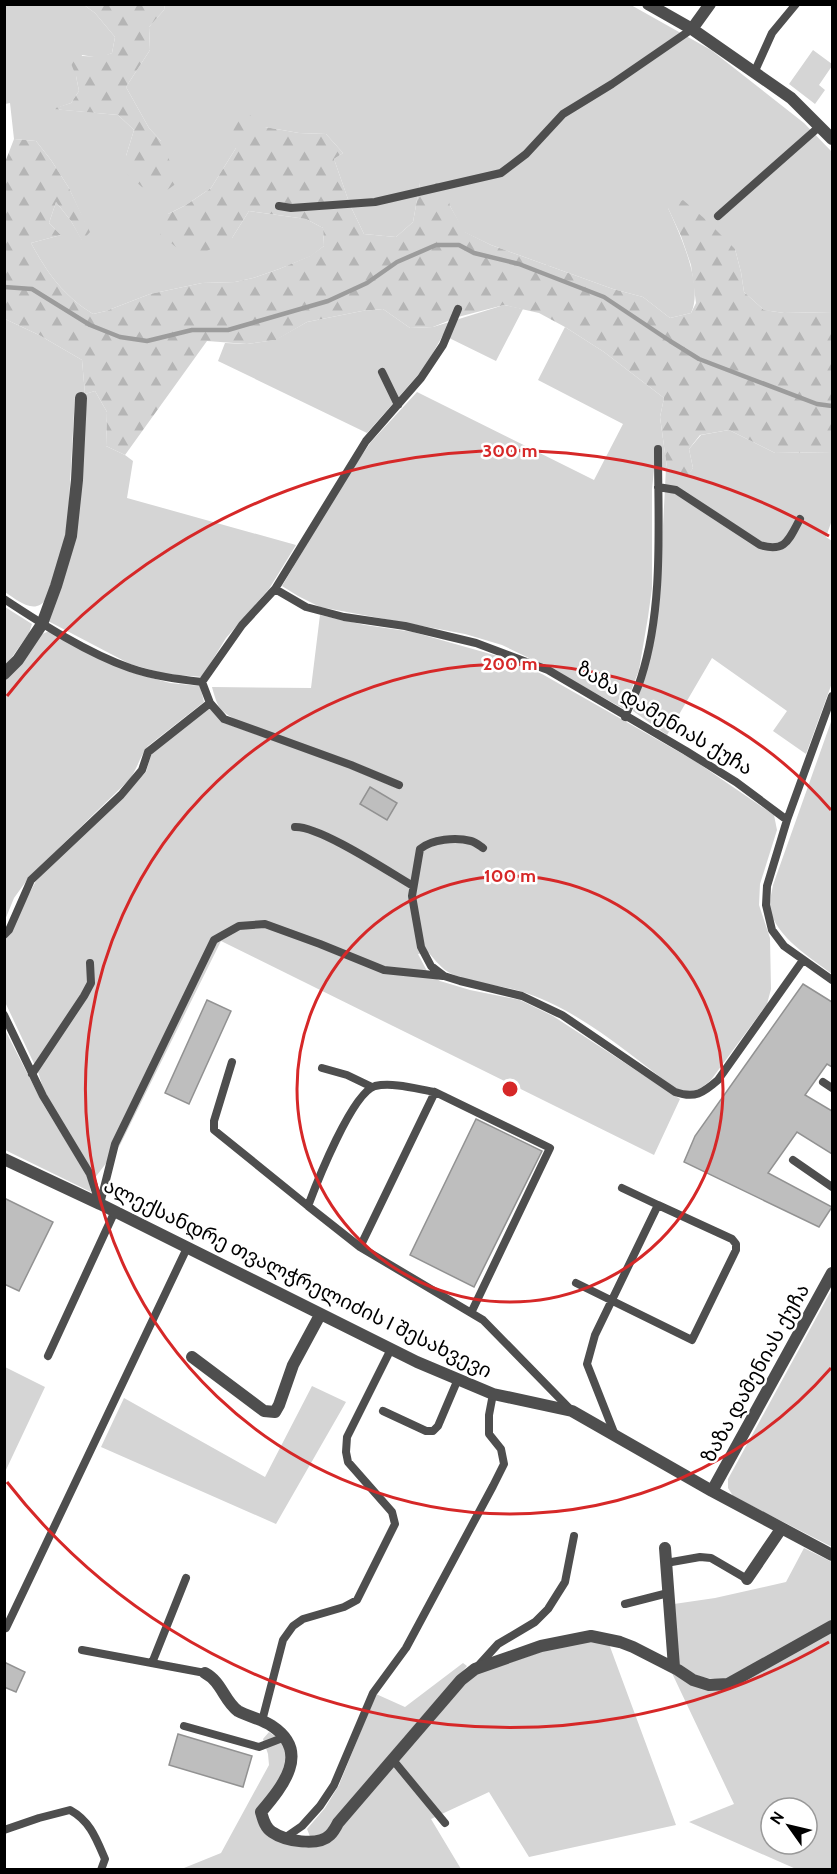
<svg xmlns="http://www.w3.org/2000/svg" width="837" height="1874" viewBox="0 0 837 1874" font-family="Cabin,'Noto Sans Georgian',sans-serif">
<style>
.green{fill:#d5d5d5;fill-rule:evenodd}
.forest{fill:url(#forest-firs)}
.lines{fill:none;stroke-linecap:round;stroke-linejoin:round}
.stream{stroke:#9c9c9c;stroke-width:4.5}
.building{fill:#bebebe;stroke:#929292;stroke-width:1.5}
.lane{stroke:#4e4e4e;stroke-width:8}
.street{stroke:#4e4e4e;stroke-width:12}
.ring{fill:none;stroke:#d62828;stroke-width:3}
.labels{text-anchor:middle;stroke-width:5;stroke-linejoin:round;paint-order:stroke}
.street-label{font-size:20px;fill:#000;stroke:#fff}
.centre{fill:#d62828;stroke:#fff;stroke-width:3}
.ring-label{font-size:18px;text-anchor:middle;font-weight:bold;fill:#d62828;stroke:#fff;stroke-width:5;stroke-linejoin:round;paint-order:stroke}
</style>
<defs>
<pattern id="forest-firs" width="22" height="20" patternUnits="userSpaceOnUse" patternTransform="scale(1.5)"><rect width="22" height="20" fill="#d5d5d5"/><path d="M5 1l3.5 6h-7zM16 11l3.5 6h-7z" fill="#b5b5b5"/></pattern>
</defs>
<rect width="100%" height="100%" fill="#fff"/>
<!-- green -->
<path class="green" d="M5 5H84L95 13 115 37 112 53 100 58 82 55 76 76 79 91 71 103 54 109 118 115 134 130 126 156 161 141 149 128 126 87 150 50 149 27 164 10 165 5H631L711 50 804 123 832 152V312L784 313 764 310 744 292 741 272 735 249 668 208C680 234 704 286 691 313L670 318 643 297 613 289 491 245 464 232 450 206 420 183 413 222 396 237 364 234 350 205 334 159 343 153 326 134 299 133 265 127 236 148 211 188 186 205 168 214 232 238 249 211 306 219 323 228 324 246 311 256 279 269 253 278 235 282 202 283 150 294 106 311 93 314C63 295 48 274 31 243L61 235 49 223 56 202 71 221 82 240 89 232 69 188 51 160 36 141 14 139 10 103 5 104Z
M813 50 832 64V66L819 85 825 90 815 104 789 84Z
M504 305 523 309 496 361 443 335 425 367 367 433 218 361 225 343 247 344 275 340 307 322 362 311 383 309 410 328 433 327Z
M5 319 39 335 82 360 85 394 95 391 107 412 106 446 125 455 133 461 127 498 296 545 269 589 226 638 202 677 166 674 130 664 48 621 67 569 84 394 75 395 68 520 62 552 46 599C35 616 17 600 5 592Z
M565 327 604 352 664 398 660 417 667 468 687 476 693 468 689 449 701 435 729 430 775 453 832 452V520L826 537 832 541V683L806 754 773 731 787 711 712 658 667 735 633 711 645 677 652 650 659 604 666 468 654 470 652 489V588L648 617 639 670 624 709 550 668 502 645 465 634 320 607 298 596 282 586 346 478 371 442 417 392 594 480 623 424 538 380Z
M5 607 32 624 29 633 5 667Z
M320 615 365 625 413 632 501 657 542 674 695 761 774 815 777 830 760 884 759 905 770 938 771 989 767 1004 711 1080C698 1091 693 1094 676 1089 629 1054 577 1008 520 991 500 985 461 982 445 970 439 965 434 959 429 953L418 954 428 973 440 981 470 990 520 1000 553 1016 680 1099 654 1155 221 941 120 1145 94 1179 44 1091 38 1072 5 1002V938L36 881 146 772 152 752 208 708C215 712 218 719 224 723L337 763 399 789 403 783 353 762 238 721C219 710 218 709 212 687L311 688Z
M49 631 130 672 170 683 200 686 204 702 148 746C140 756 137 769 130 779L30 876 14 898 5 920V680L20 664 40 635Z
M832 719V974C811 958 776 937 770 909 769 901 772 892 773 885Z
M4 1028 43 1104 87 1175 91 1192 5 1150Z
M832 1289V1547L733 1496 728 1488V1479Z
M5 1367 45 1387 5 1472Z
M312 1386 346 1402 276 1524 101 1447 124 1398 265 1477Z
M804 1548 832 1562V1621L726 1679C707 1680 695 1676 679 1666L674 1604 715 1598 786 1582Z
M832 1630V1869H796L689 1822 734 1804 671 1671 718 1689ZM771 1808H807V1844H771Z
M584 1641 609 1644 676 1825 529 1857 489 1792 431 1819 461 1869 179 1870 221 1853 269 1765 268 1754 263 1739 269 1732C272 1735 278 1737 281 1740 301 1762 271 1794 258 1811L269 1836 306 1848 322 1845 459 1689 476 1674 547 1650Z
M463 1663 467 1666 404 1737 327 1831 311 1839 307 1829 325 1808 339 1785 376 1694 405 1707Z"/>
<!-- forest -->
<path class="forest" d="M84 5H165L164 10 149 27 150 50 126 87 149 128 161 141 171 164 177 183 163 193 142 187 128 175 126 156 134 130 118 115 52 109 71 103 79 91 76 76 68 56C84 55 97 59 112 53L115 37 95 13Z
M250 115 265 127 299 133 326 134 343 153 334 159 350 205 364 234 396 237 413 222 420 183H444L450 206 465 232 491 245 613 289 643 297 670 318 691 313 696 303 691 265 681 236 668 208 683 200 705 219 735 249 741 272 744 292 764 310 784 313 832 312V452L775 453 729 430 700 435 689 449 693 468 687 477 667 468 660 417 664 398 604 352 565 327 539 313 504 305 458 317 433 327 410 328 383 309 362 311 307 322 276 340 247 344 207 341 125 455 106 446 107 412 95 391 85 394 82 360 39 335 5 319 4 165 14 139 36 141 51 160 69 188 90 232 82 241 71 221 56 202 49 223 61 235 31 243C48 274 63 295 93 314L106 311 150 294 202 283 235 282 253 278 279 269 310 256 324 246 323 228 306 219 249 211 232 238 207 251 182 252 160 234 168 214 186 205 211 188 236 148 232 123Z"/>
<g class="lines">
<!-- stream -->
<path class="stream" d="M4 287 32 289 90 325 120 337 147 341 192 330H228L328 301 367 283 397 262 436 245H459L474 253 519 264 604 297 670 341 699 359 817 404 832 406"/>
</g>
<!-- building -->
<path class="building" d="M370 787 397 803 387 820 360 804Z
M803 984 832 1002V1067L827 1064 805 1095 832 1111V1154L797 1132 768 1173 832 1207 819 1227 684 1162 695 1136Z
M207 1000 231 1011 189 1104 165 1093Z
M476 1119 542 1151 474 1287 410 1255Z
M4 1198 53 1222 19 1291 4 1284Z
M4 1662 25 1672 16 1692 4 1687Z
M178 1734 252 1756 243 1787 169 1765Z"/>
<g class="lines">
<!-- lane -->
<path class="lane" d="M754 73 772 33 796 4
M279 206 291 208 375 202 501 173 526 154 563 114 612 84 692 29
M718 216 820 126
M382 372 398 405
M658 487 676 490 760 545C786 553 789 539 800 519
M275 589 306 607 344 617 405 626 476 643 548 670 686 751 736 782 787 820
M4 599C42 624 87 653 130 668 153 676 177 679 202 682
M202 682 242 625 275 589 366 441 421 378 443 345 458 309
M202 682 210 703 224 719 351 765 399 785
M832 696 787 820 767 886 766 905 772 930 784 946 832 980
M625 717C630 704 637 691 641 678 664 607 658 524 658 449
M295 827C320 826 389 872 413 886
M483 848C480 846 475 842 471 841 456 837 432 839 420 849L412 896 421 947 431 966 444 976 460 981 522 996 562 1015 675 1092C695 1099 703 1093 718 1080L803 960
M4 935 9 930 31 880 121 795 142 770 148 752 210 703
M4 1015 43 1096 90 1174 99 1202
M232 1062 214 1121V1130L308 1206
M322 1068 347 1075 372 1087
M32 1074 84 996 91 983 90 963
M823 1082 832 1088
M435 1092 550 1148 471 1313
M793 1160 832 1187
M622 1188 658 1205
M100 1204 115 1144 214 940 239 926 265 924 320 944 384 970 443 976
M360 1247 435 1092C417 1089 393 1082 375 1086 352 1093 317 1182 308 1206L360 1247 483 1320 571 1410
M576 1283C614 1302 653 1321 692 1340L736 1250V1244L732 1239 658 1205 595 1335 587 1364 615 1435
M48 1356 115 1211
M383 1411 426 1431H433L438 1426 458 1379
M666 1563 700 1557 711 1558 747 1579
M625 1604 668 1593
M6 1628 187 1248
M82 1650 205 1673
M152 1663 186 1578
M478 1666 498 1644 535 1622 548 1609 565 1582 574 1536
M262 1721 283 1640 293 1626 303 1619 344 1607 357 1600 395 1524 392 1512 348 1462 346 1452 347 1437 391 1349
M184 1726 259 1747 285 1737
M393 1760 445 1823
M4 1830 39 1818 70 1810C90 1821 96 1838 105 1859L101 1870
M286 1837 302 1826 320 1806 334 1785 373 1693 406 1648 493 1486 504 1464 501 1449 489 1434V1415L493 1394"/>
<!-- street -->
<path class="street" d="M648 4 692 29 791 98 832 139
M692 29 710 4
M4 674 18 660 42 624 56 586 71 536 77 480 81 398
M4 1159 100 1204 417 1362 493 1394 572 1411 712 1491 832 1555
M192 1357 264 1411 275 1412 279 1405 293 1365 320 1315
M712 1491 832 1273
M665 1548 674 1667
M747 1579 781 1529
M205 1673C222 1682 224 1701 238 1711 249 1717 262 1719 272 1726 311 1752 283 1786 261 1812 263 1819 265 1828 272 1832 285 1841 318 1847 330 1835 333 1832 336 1827 338 1823L461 1680 475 1669 541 1646 591 1636 620 1642 633 1647 678 1670 693 1680 709 1685 728 1684 832 1626"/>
</g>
<!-- distance rings -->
<g class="ring">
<circle cx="510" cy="1089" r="213"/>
<path d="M831 1368A425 425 0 1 1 831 810"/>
<path d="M829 1642A638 638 0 0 1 7 1482M7 696A638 638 0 0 1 829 536"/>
</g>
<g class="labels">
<!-- street labels -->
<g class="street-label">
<text transform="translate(665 718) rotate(31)" y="7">ზაზა დამენიას ქუჩა</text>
<text transform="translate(298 1278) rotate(26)" y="7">ალექსანდრე თვალჭრელიძის I შესახვევი</text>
<text transform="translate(755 1373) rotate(-61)" y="7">ზაზა დამენიას ქუჩა</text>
</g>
</g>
<circle cx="510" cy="1089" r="9" class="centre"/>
<g class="ring-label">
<text x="510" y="457">300 m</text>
<text x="510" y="670">200 m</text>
<text x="510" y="882">100 m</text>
</g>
<!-- border -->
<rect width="837" height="1874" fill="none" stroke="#000000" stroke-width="12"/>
<!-- north arrow -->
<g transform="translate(789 1826) rotate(304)"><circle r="28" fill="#ffffff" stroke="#999999" stroke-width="1.5"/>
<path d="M0-4.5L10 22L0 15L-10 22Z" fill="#000000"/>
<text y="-9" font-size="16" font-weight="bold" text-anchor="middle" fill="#000000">N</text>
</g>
</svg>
